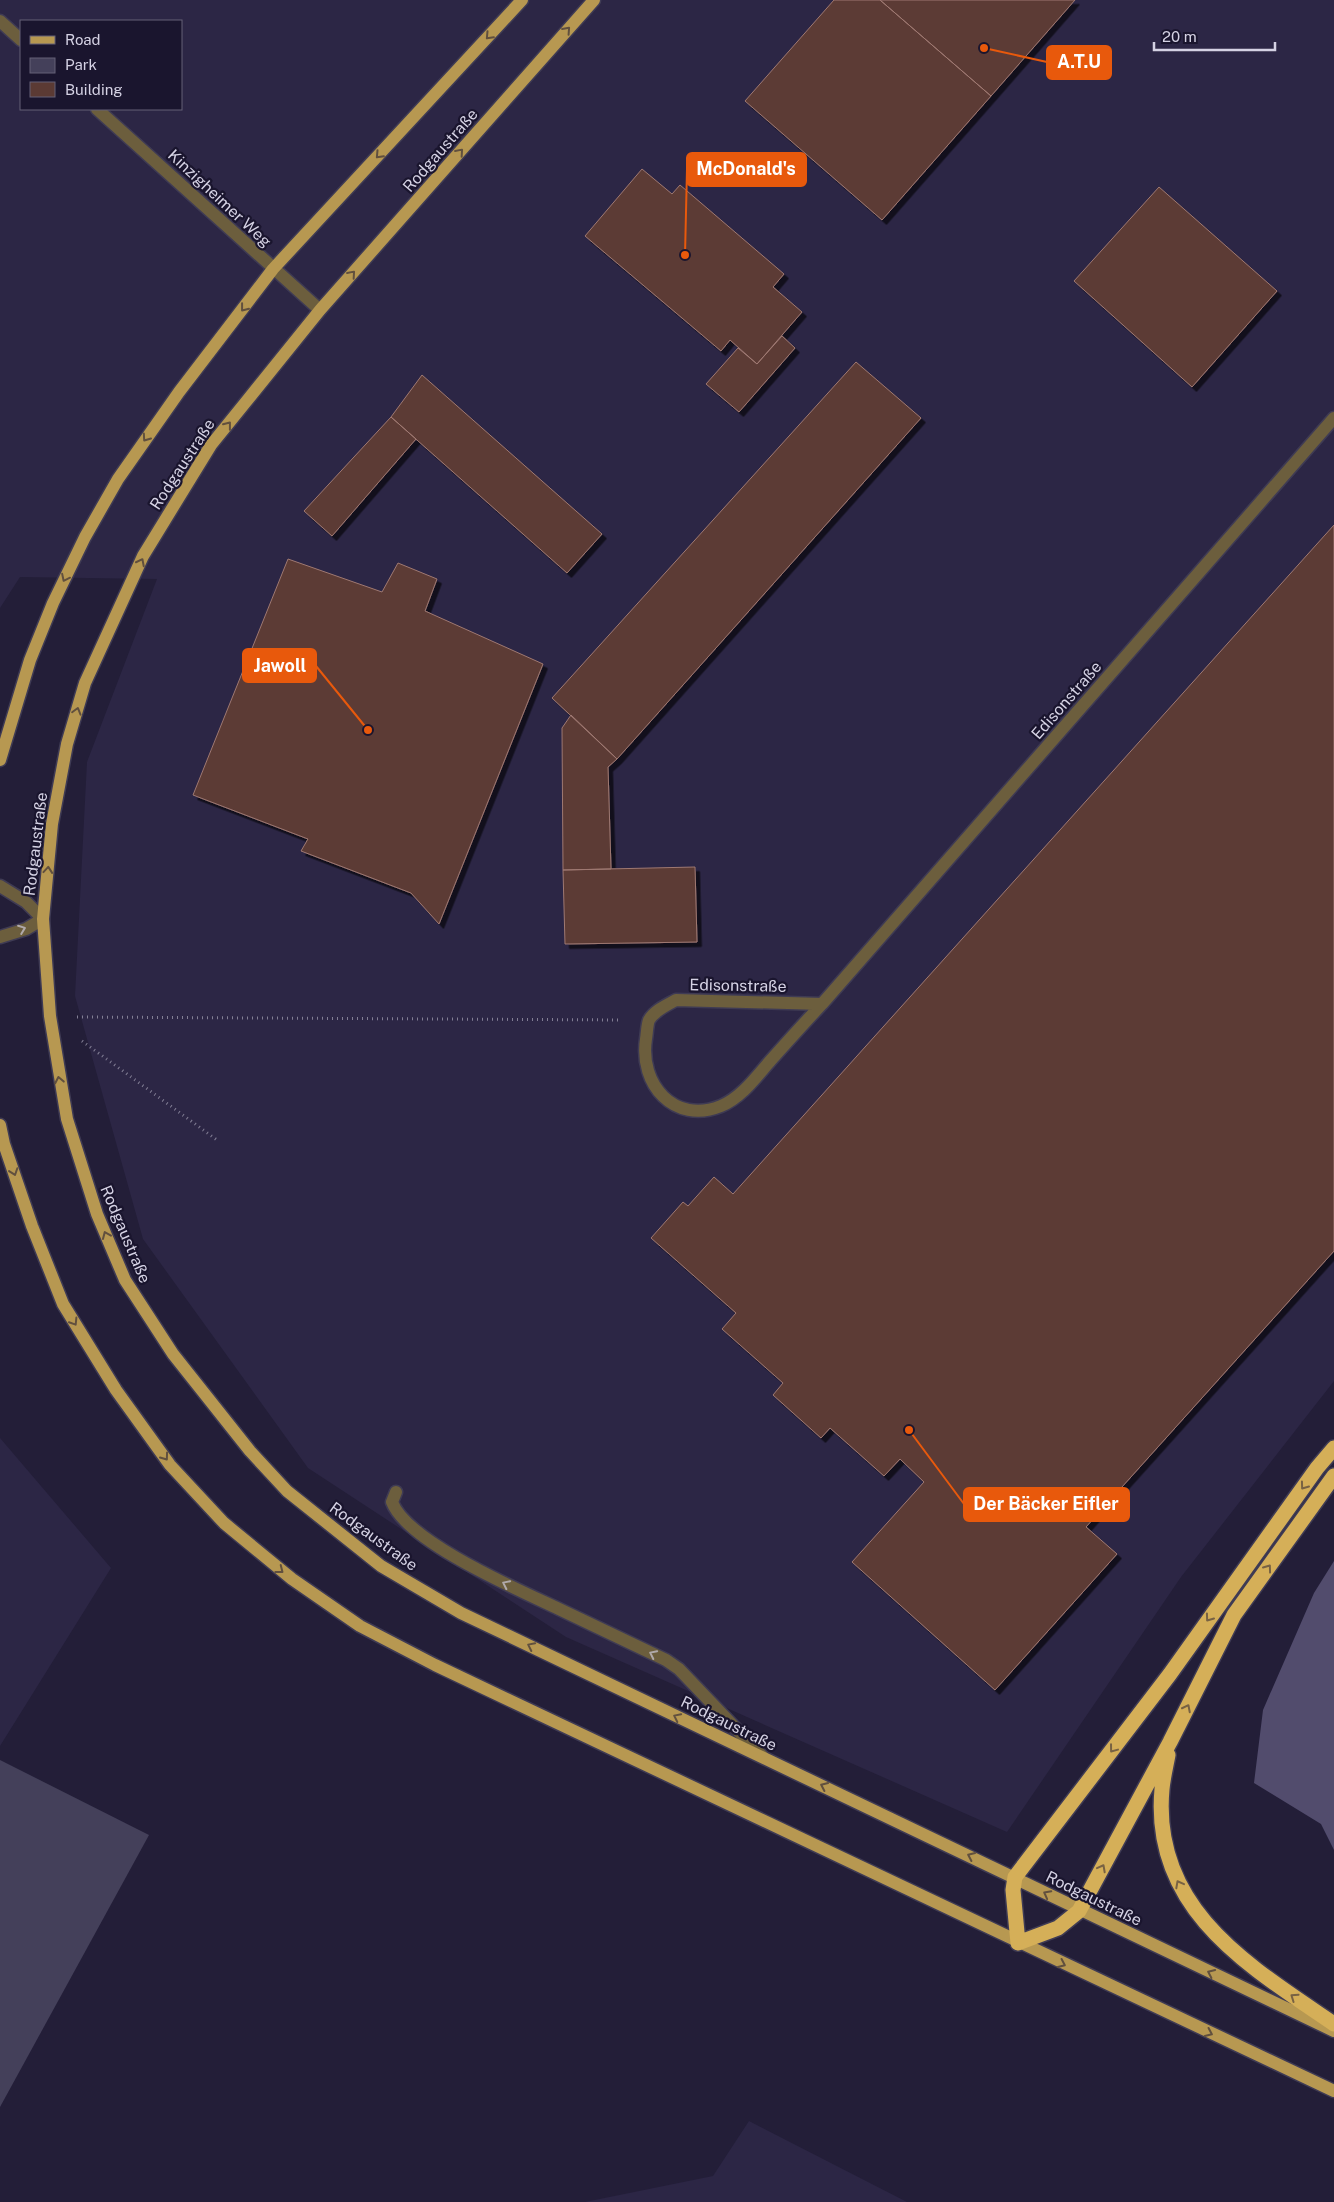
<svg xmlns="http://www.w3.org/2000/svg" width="1334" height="2202" viewBox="0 0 1334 2202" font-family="'Public Sans',sans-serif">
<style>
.built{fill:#2c2645;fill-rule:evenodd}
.green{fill:#44405a}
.forest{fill:#524c6d}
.building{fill:#5b3a34;stroke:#9f7972;filter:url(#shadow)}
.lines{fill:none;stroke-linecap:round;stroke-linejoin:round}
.minor-casing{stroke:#3f3b54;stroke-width:15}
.major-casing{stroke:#3f3b54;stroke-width:15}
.highway-casing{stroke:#3f3b54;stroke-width:18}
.path{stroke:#837f95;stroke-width:3;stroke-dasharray:1 4;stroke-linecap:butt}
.minor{stroke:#6c5e3d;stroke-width:12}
.major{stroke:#b79851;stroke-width:12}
.highway{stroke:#d5af58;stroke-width:15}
.oneway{stroke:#61503e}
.oneway2{stroke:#b0a9aa}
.oneway3{stroke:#786243}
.labels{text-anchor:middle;stroke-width:4.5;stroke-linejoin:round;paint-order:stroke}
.street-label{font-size:16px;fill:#d5d2e4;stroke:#1a152e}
.leader{fill:none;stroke:#e8590c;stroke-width:2}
.callout-dot{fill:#e8590c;stroke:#1a152e;stroke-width:2}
.callout{fill:#e8590c;stroke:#e8590c;stroke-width:2}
.callout-label{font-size:18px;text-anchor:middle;font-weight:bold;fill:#fff}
</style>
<defs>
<filter id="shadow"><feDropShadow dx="4.5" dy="4.5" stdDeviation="0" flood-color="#0009"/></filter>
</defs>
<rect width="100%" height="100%" fill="#231e38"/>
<!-- built -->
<path class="built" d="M0 0H1334V1381L1181 1577 1007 1832 566 1637 308 1468 143 1239 75 996 87 762 157 579 20 577 0 608ZM21 21H181V109H21Z
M0 1438 111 1568 0 1746Z
M749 2121 907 2202H585L713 2176Z"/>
<!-- green -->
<path class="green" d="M0 1760 149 1835 0 2107Z"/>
<!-- forest -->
<path class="forest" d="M1334 1561V1850L1321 1824 1254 1783 1263 1710 1314 1593Z"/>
<!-- building -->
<path class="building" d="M834 0H880L991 96 882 220 745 101Z
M880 0H1075L991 96Z
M642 169 672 194 680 185 784 274 773 287 802 312 757 364 730 340 721 351 585 236Z
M1159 187 1277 291 1192 387 1074 281Z
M782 336 795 348 739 412 706 384 738 348 757 364Z
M856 362 921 418 617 759 552 698Z
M422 375 602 534 567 573 391 417Z
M391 417 416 439 332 536 304 511Z
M1334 525V1251L1086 1527 1117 1554 995 1690 852 1562 924 1482 900 1459 884 1476 830 1428 821 1438 773 1395 783 1383 722 1329 736 1313 651 1238 683 1202 688 1206 714 1177 733 1194Z
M288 559 382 592 398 563 437 579 425 611 543 664 439 924 411 893 301 851 308 839 193 795Z
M571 715 617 759 608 767 611 869 563 870 562 728Z
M695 867 697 942 565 944 563 870Z"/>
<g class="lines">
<defs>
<path id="minor" d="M0 21 21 40
M97 109 320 310
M0 886 26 902 43 919 26 929 0 937
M822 1004 676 1000C667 1005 655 1010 649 1020 647 1025 647 1033 646 1039 639 1084 674 1125 721 1106 742 1097 756 1077 771 1060 788 1041 805 1022 822 1004L1334 418
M396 1492 392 1502C407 1542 519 1590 559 1609 595 1626 630 1643 666 1660L679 1669 763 1757"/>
<path id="major" d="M594 0 320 310 245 403 211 445 143 556 85 683 67 744 52 824 43 919 50 1016 67 1119 97 1214 125 1280 173 1354 250 1451 287 1491 381 1566 461 1613 1334 2031
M0 760 30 660 53 603 85 537 118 479 179 392 273 269 522 0
M0 1125 4 1144 32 1226 63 1304 116 1390 170 1465 224 1523 292 1579 360 1626 435 1665 1334 2091"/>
<path id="highway" d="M1334 1448 1317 1468 1170 1674 1015 1877 1013 1890 1018 1943 1058 1928 1079 1911 1170 1742 1234 1615 1334 1476
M1168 1755C1166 1766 1163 1778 1162 1789 1151 1909 1249 1966 1334 2024"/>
</defs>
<!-- minor casing -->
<use href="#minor" class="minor-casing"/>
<!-- major casing -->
<use href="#major" class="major-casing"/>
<!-- highway casing -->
<use href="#highway" class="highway-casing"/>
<!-- path -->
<path class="path" d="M77 1017 621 1020
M82 1041 217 1140"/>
<!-- minor -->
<use href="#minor" class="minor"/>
<!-- major -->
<use href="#major" class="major"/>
<!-- highway -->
<use href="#highway" class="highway"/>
</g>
<!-- one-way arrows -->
<defs><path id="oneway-chevron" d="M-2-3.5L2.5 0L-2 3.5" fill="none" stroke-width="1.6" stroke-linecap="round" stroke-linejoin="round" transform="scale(1.25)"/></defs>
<g class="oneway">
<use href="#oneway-chevron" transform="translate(567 30) rotate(-48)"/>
<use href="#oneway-chevron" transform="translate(489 36) rotate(133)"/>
<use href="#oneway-chevron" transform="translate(460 152) rotate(-49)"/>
<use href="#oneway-chevron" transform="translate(379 155) rotate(133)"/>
<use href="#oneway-chevron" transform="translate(352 274) rotate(-49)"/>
<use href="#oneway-chevron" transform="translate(244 308) rotate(128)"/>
<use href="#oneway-chevron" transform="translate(228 425) rotate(-52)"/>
<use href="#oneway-chevron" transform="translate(146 438) rotate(125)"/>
<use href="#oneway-chevron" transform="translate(141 562) rotate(-63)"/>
<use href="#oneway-chevron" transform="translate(65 578) rotate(116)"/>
<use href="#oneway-chevron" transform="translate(77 711) rotate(-74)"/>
<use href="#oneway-chevron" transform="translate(48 870) rotate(-85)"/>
<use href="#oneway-chevron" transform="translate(59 1080) rotate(-101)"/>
<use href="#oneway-chevron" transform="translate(14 1172) rotate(71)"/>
<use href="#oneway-chevron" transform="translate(106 1235) rotate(-113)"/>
<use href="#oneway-chevron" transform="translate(74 1322) rotate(58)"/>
<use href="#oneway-chevron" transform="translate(165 1457) rotate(54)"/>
<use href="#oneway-chevron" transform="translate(280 1570) rotate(38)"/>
<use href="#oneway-chevron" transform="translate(531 1646) rotate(-154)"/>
<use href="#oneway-chevron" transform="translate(677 1717) rotate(-154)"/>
<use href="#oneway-chevron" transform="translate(824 1786) rotate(-155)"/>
<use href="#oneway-chevron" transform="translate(971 1856) rotate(-155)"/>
<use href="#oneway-chevron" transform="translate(1047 1894) rotate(-152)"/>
<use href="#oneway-chevron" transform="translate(1062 1964) rotate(25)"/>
<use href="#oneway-chevron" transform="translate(1211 1973) rotate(-155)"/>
<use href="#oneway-chevron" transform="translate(1209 2033) rotate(25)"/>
</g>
<g class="oneway2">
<use href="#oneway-chevron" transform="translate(22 929) rotate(-21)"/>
<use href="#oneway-chevron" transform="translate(506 1584) rotate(-154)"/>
<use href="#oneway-chevron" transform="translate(653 1654) rotate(-154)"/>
</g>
<g class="oneway3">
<use href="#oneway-chevron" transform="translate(1304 1486) rotate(126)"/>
<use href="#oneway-chevron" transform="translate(1268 1568) rotate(-54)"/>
<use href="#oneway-chevron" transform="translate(1209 1618) rotate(126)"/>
<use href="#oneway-chevron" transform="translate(1187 1708) rotate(-63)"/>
<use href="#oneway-chevron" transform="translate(1113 1749) rotate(127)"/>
<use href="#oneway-chevron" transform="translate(1102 1868) rotate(-62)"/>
<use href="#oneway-chevron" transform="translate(1179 1884) rotate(-118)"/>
<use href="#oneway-chevron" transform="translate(1294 1997) rotate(-145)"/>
</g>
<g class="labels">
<!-- street labels -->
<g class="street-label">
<text transform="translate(440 150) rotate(-49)" y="6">Rodgaustraße</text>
<text transform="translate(220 198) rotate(43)" y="6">Kinzigheimer Weg</text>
<text transform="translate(182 464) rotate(-57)" y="6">Rodgaustraße</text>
<text transform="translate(1066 700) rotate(-49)" y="6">Edisonstraße</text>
<text transform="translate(35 844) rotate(-83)" y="6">Rodgaustraße</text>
<text transform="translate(738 985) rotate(1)" y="6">Edisonstraße</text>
<text transform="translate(126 1234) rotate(67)" y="6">Rodgaustraße</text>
<text transform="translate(374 1536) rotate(36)" y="6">Rodgaustraße</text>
<text transform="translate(729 1723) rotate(26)" y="6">Rodgaustraße</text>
<text transform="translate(1094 1898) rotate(26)" y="6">Rodgaustraße</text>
</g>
</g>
<!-- callouts -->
<path class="leader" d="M984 48L1047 62M685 255L687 169M368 730L316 666M909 1430L964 1504"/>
<g class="callout-dot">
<circle cx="984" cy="48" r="5"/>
<circle cx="685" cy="255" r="5"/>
<circle cx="368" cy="730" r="5"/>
<circle cx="909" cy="1430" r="5"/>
</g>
<g class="callout">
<rect x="1047" y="46" width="64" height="33" rx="5"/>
<rect x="687" y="153" width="119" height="33" rx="5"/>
<rect x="243" y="649" width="73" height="33" rx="5"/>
<rect x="964" y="1488" width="165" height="33" rx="5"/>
</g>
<g class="callout-label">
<text x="1079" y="68">A.T.U</text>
<text x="746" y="175">McDonald's</text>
<text x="280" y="672">Jawoll</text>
<text x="1046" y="1510">Der Bäcker Eifler</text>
</g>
<!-- legend -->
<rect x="20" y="20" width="162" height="90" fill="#1a152e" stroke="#656177"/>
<rect x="30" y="36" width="25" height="8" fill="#b79851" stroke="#656177"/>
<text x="65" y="45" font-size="15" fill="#d5d2e4">Road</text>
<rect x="30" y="58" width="25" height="15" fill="#44405a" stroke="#656177"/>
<text x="65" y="70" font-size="15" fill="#d5d2e4">Park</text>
<rect x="30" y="82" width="25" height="15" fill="#5b3a34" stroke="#656177"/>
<text x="65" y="95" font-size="15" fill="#d5d2e4">Building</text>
<!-- scale -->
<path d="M1154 42v8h121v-8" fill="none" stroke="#d5d2e4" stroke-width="2.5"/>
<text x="1162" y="42" font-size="15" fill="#d5d2e4" stroke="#1a152e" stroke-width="4" paint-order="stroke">20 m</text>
</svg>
